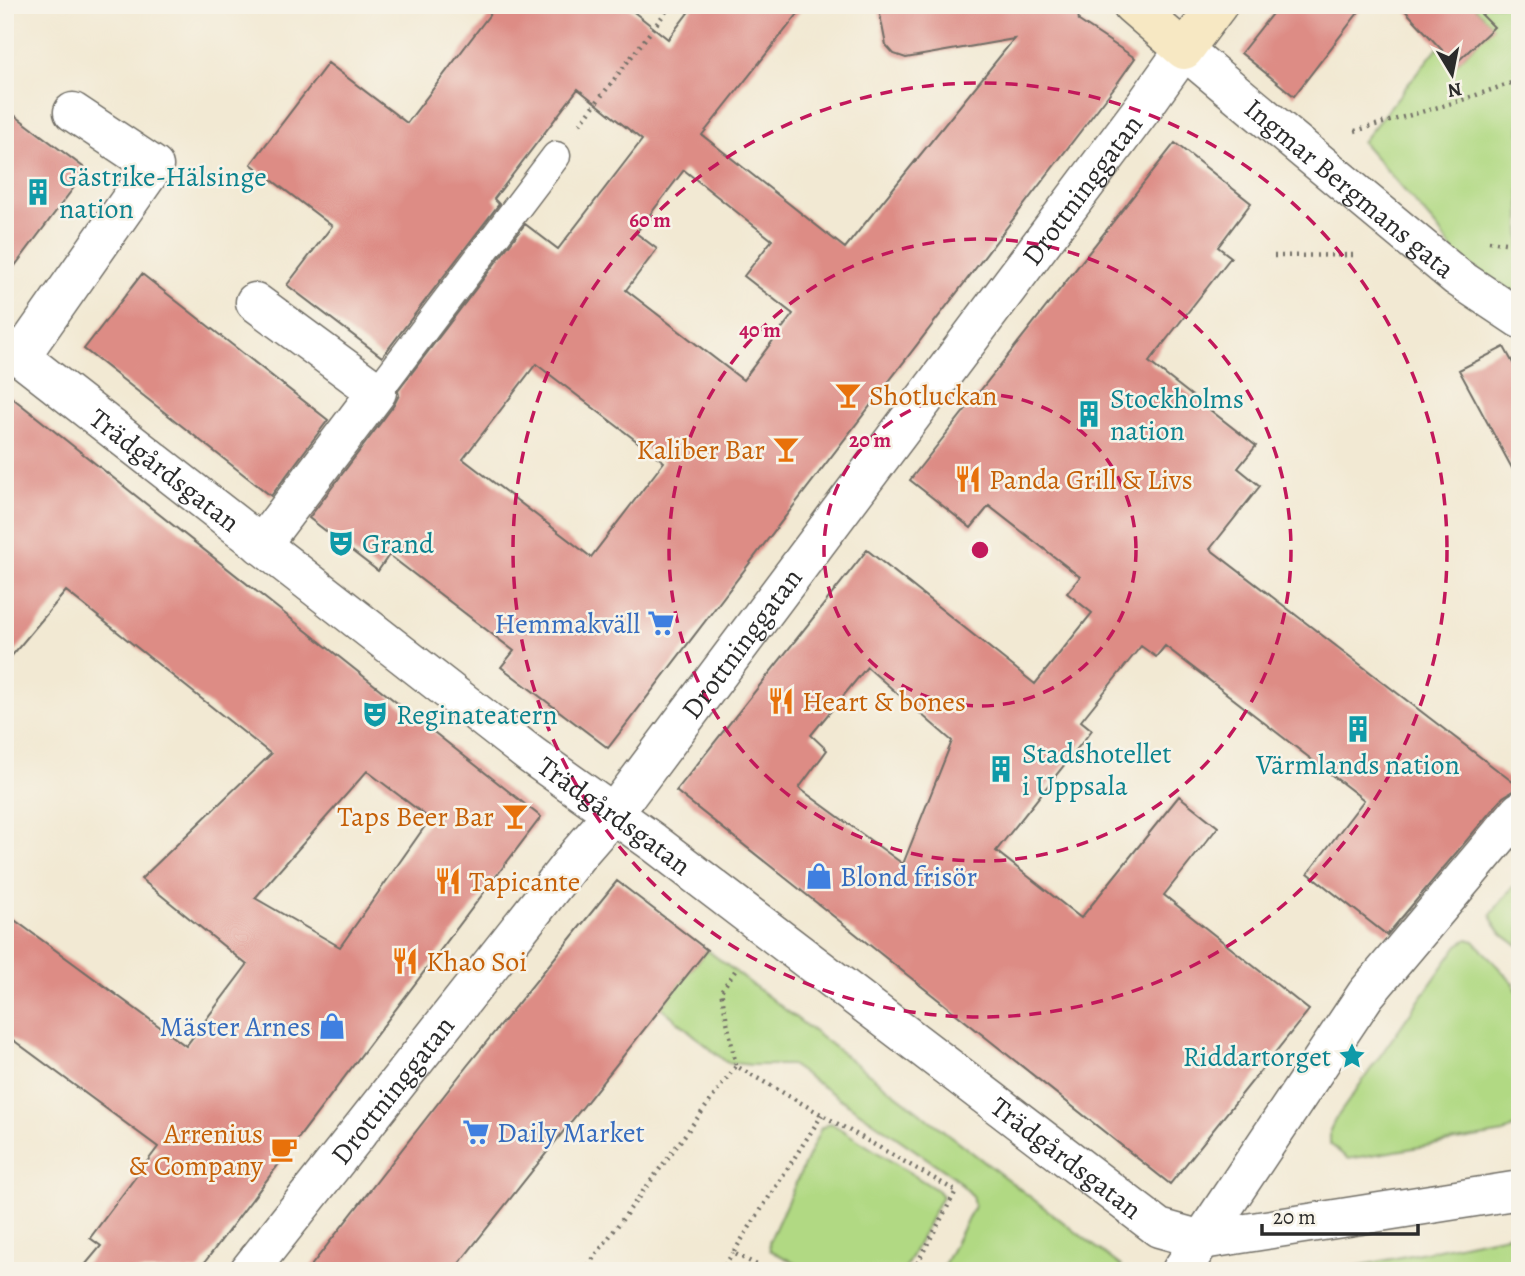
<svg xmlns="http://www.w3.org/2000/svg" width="1525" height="1276" viewBox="0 0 1525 1276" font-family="Alegreya,serif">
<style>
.green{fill:#b1d983;stroke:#6e8257;stroke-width:2}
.building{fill:#dd8c85;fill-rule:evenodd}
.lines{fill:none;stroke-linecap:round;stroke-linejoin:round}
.lane-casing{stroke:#716e66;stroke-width:31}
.street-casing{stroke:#716e66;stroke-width:41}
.secondary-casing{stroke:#716e66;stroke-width:41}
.path{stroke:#716e66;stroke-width:4.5;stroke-dasharray:2 5;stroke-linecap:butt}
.lane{stroke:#fff;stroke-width:28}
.street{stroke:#fff;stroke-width:38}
.secondary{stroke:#f7e8c3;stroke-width:38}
.ring{fill:none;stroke:#c2185b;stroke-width:3.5;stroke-dasharray:12 9}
.labels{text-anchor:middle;stroke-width:5;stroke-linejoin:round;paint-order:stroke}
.culture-label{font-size:28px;fill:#0d838f;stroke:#f7f3e8;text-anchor:start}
.street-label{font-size:28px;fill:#2b2b2b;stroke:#f7f3e8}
.food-label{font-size:28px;fill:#c56008;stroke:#f7f3e8;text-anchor:start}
.shop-label{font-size:28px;fill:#366cbe;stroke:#f7f3e8;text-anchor:end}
.centre{fill:#c2185b;stroke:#f7f3e8;stroke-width:3.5}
.ring-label{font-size:21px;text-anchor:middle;font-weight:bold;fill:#c2185b;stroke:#f7f3e8;stroke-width:5;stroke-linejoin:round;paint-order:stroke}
</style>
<rect width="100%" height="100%" fill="#f7f3e8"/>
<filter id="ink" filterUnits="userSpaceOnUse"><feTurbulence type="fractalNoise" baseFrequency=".0143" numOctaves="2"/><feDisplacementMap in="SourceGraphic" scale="14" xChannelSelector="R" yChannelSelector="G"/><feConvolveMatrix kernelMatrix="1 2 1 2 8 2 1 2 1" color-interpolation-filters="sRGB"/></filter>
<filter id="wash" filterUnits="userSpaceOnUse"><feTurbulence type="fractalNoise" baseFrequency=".00686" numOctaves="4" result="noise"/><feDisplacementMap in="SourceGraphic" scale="28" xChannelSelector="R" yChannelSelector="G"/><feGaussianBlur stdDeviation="1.57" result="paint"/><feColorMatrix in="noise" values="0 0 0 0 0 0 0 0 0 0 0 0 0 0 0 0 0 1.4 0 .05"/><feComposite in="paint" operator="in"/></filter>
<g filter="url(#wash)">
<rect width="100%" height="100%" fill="#f2e9d3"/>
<!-- green -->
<path class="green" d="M1473 5H1520V296L1457 257 1437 228 1362 142 1438 47 1455 64 1493 27Z
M1520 878V947C1508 938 1493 930 1491 914Z
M1468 939 1474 941 1513 983 1520 997V1115L1517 1124 1504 1133 1348 1159 1330 1144V1130L1335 1120 1458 945Z
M707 950 1109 1257 1121 1266 1119 1271H941L974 1206 972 1195 954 1177 791 1065H751L726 1062 661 1007Z
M831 1123 937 1190 942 1196 904 1271H809L770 1250 769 1242 821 1128Z
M1520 1232V1271H1334Z"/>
<g id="blocks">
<!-- building -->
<path class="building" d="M497 5H625L668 39 694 5H805L702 135 845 248 1014 39 906 58 894 54 886 45 878 5H1077L1079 21 1135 58 1116 85 608 748 501 667 514 651 389 555 378 571 309 518 394 405 399 395 398 391 525 224 558 249 642 140 578 89 494 199 499 204 382 357 287 285 332 226 251 164 328 63 407 123ZM684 170 772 240 744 276 793 314 743 380 626 290 657 249 636 233ZM536 364 664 462 591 557 463 459Z
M1279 5H1364L1294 96 1241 53Z
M1400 5H1472L1494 27 1455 64Z
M5 108 87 170 5 279Z
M1175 143 1251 203 1218 247 1231 257 1149 362 1256 446 1238 468 1260 486 1210 549 1518 786 1514 790 1503 797 1387 935 1308 873 1364 800 1165 646 1156 657 1141 646 1081 721 1092 730 996 851 1081 918 1179 796 1218 827 1164 895 1309 1010 1170 1184 676 791 867 550 1035 684 1092 613 1067 593 1080 577 989 506 971 528 910 480ZM867 667 952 741 903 864 799 788 827 750 811 735Z
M142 274 328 420 271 496 84 349Z
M1504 347 1520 376V483L1459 370Z
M5 392 541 817 198 1271H80L101 1246 90 1238 158 1147 5 1034V913L186 1046 247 965 141 879 271 754 66 591 5 664ZM367 771 430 819 340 947 255 898Z
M617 881 707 950 453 1271H307L467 1066Z"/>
</g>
</g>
<g filter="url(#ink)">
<use href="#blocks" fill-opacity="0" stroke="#716e66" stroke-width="2"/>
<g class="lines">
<defs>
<path id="lane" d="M377 392 556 156"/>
<g id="street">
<path d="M255 302 377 392 261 545"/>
<path id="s1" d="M5 345 531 755 653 842 1159 1228 1202 1240 1520 1190"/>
<path d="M20 357 154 166 73 112"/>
<path id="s2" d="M249 1271 579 853 613 814 1145 105 1184 50 1457 277 1520 319"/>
<path d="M1181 1271 1366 994 1520 811"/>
</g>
<path id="secondary" d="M1132 5 1184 50 1218 5"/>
</defs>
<!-- lane casing -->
<use href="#lane" class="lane-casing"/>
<!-- street casing -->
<use href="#street" class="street-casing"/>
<!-- secondary casing -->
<use href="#secondary" class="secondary-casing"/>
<!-- path -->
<path class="path" d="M580 124 671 5
M1355 131 1456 102 1520 80
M1489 241 1520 245
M1274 256 1355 255
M735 971 721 991 736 1066
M584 1271 736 1066 956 1191 913 1271
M721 1271 733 1253
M769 1271 733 1253 822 1115"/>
<!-- lane -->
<use href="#lane" class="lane"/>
<!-- street -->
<use href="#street" class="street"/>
<!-- secondary -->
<use href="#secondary" class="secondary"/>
</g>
</g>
<!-- distance rings -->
<g class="ring">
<circle cx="980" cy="550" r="156"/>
<circle cx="980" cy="550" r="311"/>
<circle cx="980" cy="550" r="467"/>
</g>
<!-- icons -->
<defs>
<symbol id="building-bare" viewBox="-9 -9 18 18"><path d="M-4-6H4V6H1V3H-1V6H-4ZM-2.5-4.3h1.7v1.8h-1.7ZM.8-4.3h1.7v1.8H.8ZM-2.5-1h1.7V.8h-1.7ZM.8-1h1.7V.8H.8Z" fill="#0f9aa8" stroke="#f7f3e8" stroke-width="2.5" paint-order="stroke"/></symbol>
<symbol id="bar-bare" viewBox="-9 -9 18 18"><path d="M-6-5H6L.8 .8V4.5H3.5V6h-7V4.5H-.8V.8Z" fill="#e8710a" stroke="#f7f3e8" stroke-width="2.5" paint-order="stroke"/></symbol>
<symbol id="restaurant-bare" viewBox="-9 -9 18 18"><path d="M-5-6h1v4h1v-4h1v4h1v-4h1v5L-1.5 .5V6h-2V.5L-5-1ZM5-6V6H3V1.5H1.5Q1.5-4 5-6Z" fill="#e8710a" stroke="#f7f3e8" stroke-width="2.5" paint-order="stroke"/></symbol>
<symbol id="theatre-bare" viewBox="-9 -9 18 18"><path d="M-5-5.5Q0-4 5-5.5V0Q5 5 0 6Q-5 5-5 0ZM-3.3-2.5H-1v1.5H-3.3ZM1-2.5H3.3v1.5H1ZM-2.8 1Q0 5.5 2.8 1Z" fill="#0f9aa8" stroke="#f7f3e8" stroke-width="2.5" paint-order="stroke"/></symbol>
<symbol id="supermarket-bare" viewBox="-9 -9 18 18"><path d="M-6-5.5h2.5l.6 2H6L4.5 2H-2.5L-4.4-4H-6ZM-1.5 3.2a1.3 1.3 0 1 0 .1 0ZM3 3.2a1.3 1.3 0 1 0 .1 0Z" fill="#3f7fe0" stroke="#f7f3e8" stroke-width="2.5" paint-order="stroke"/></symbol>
<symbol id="shop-bare" viewBox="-9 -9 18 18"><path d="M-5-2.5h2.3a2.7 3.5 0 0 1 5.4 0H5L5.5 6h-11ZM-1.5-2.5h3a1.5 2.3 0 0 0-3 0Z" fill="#3f7fe0" stroke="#f7f3e8" stroke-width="2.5" paint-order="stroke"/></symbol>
<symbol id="sight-bare" viewBox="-9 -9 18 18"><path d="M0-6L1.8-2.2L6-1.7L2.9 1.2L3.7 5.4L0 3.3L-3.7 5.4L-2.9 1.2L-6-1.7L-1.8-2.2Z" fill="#0f9aa8" stroke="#f7f3e8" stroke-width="2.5" paint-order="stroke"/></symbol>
<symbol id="cafe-bare" viewBox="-9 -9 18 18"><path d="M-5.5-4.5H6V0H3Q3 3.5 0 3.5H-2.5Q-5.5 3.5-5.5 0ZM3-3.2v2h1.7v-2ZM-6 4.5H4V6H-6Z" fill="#e8710a" stroke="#f7f3e8" stroke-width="2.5" paint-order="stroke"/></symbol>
</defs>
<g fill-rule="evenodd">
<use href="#building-bare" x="19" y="173" width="38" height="38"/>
<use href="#bar-bare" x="829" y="376" width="38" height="38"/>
<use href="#building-bare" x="1070" y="395" width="38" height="38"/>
<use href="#bar-bare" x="767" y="430" width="38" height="38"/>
<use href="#restaurant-bare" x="949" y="460" width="38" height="38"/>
<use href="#theatre-bare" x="322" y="524" width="38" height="38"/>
<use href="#supermarket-bare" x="642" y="604" width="38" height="38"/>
<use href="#restaurant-bare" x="762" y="682" width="38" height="38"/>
<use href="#theatre-bare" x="356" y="695" width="38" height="38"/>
<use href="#building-bare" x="1339" y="710" width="38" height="38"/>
<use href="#building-bare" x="982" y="750" width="38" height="38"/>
<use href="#bar-bare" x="496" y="797" width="38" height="38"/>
<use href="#shop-bare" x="800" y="857" width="38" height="38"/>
<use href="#restaurant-bare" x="429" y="862" width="38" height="38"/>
<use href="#restaurant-bare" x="386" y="942" width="38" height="38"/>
<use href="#shop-bare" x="313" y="1007" width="38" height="38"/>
<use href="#sight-bare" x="1333" y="1037" width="38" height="38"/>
<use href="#supermarket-bare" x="457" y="1113" width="38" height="38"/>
<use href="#cafe-bare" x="265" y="1130" width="38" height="38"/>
</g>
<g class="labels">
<!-- culture labels -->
<g class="culture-label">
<text x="59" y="186">Gästrike-Hälsinge<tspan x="59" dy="32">nation</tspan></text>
<text x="1110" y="408">Stockholms<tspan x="1110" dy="32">nation</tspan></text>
<text x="362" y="553">Grand</text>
<text x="396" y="724">Reginateatern</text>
<text x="1022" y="763">Stadshotellet<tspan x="1022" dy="32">i Uppsala</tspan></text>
<text x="1358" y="774" text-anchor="middle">Värmlands nation</text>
<text x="1331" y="1066" text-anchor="end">Riddartorget</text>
</g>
<!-- street labels -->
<g class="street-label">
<text dy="10" stroke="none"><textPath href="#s2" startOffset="1754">Ingmar Bergmans gata</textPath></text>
<text dy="10" stroke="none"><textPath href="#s2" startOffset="1365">Drottninggatan</textPath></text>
<text dy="10" stroke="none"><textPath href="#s1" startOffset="203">Trädgårdsgatan</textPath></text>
<text dy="10" stroke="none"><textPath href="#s2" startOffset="798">Drottninggatan</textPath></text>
<text dy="10" stroke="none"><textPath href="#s1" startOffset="770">Trädgårdsgatan</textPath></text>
<text dy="10" stroke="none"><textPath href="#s2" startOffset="231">Drottninggatan</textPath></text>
<text dy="10" stroke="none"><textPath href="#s1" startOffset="1337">Trädgårdsgatan</textPath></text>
</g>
<!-- food labels -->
<g class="food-label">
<text x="869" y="405">Shotluckan</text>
<text x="765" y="459" text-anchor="end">Kaliber Bar</text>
<text x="989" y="489">Panda Grill &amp; Livs</text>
<text x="802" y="711">Heart &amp; bones</text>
<text x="494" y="826" text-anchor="end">Taps Beer Bar</text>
<text x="469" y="891">Tapicante</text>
<text x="426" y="971">Khao Soi</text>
<text x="263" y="1143" text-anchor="end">Arrenius<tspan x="263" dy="32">&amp; Company</tspan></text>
</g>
<!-- shop labels -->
<g class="shop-label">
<text x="640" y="633">Hemmakväll</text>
<text x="840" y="886" text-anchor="start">Blond frisör</text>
<text x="311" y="1036">Mäster Arnes</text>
<text x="497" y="1142" text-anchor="start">Daily Market</text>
</g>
</g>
<circle cx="980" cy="550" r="10" class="centre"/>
<g class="ring-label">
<text x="650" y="227">60 m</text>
<text x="760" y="337">40 m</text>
<text x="870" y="447">20 m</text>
</g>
<!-- margin -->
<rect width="1525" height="1276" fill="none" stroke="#f7f3e8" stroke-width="28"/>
<!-- north arrow -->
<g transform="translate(1452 74) rotate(170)" stroke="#f7f3e8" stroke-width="5" paint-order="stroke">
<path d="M0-5L12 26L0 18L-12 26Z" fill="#2b2b2b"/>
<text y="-10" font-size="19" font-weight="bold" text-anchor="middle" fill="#2b2b2b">N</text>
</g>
<!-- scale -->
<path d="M1262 1224v10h156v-10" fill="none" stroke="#2b2b2b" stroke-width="3.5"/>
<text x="1273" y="1224" font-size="21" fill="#2b2b2b" stroke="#f7f3e8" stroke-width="5" paint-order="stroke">20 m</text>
</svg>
